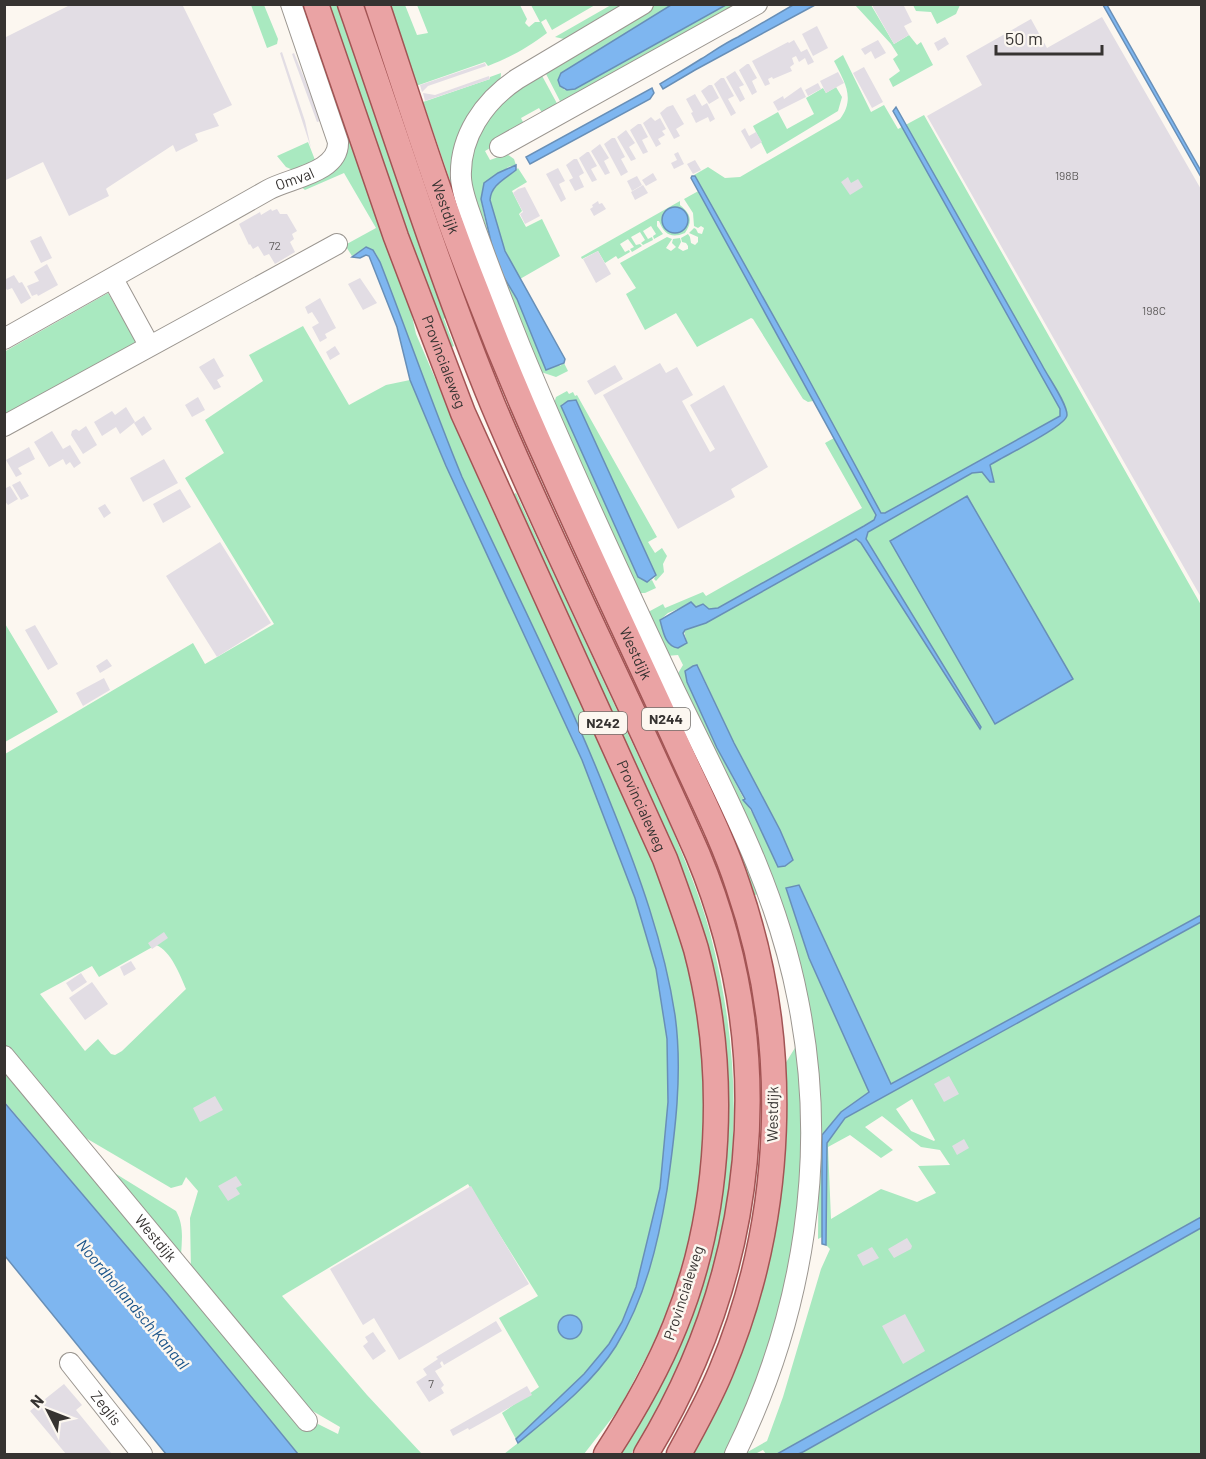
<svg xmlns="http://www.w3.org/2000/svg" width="1206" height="1459" viewBox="0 0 1206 1459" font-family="Barlow,sans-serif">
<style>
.green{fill:#a9e9c0;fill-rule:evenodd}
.water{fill:#7eb6f0;stroke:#688fb7;stroke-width:1.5}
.building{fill:#e2dde4}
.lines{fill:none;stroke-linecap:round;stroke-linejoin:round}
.minor-casing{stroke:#9b9690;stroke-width:22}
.major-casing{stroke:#a25454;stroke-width:27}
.minor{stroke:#fff;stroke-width:20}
.major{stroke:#eaa3a4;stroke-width:24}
.labels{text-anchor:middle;stroke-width:5;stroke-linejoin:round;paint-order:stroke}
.number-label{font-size:12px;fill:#615e5e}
.shield{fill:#fcf7f0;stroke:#716e6a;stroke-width:1.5}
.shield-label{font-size:14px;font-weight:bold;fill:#363331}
.street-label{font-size:15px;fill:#363331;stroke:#fcf7f0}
.water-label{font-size:16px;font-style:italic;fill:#1a548a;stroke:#fcf7f0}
</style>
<rect width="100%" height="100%" fill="#fcf7f0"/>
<!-- green -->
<path class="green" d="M251 5H264L278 39 277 44 267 48Z
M298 5H307L407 294 416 334 488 501 661 874 690 967 701 1040 705 1086V1131L701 1180 694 1221 685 1263 660 1331 619 1409 584 1454H504L518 1443 502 1413 539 1387 499 1318 538 1296 468 1184 282 1296 367 1395 422 1454H298L168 1295 5 1102 4 1072 200 1299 310 1431 318 1424 338 1434 340 1427 299 1403 191 1272 190 1218 198 1191 186 1177 182 1185 171 1188 79 1134 4 1046 5 754 193 643 205 664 274 624 185 478 224 453 205 420 263 381 249 355 303 326 349 405 386 385 410 380 401 340 408 337 380 262 376 254 366 247 352 256 345 245 376 228 344 173 305 190 300 186 330 175 337 167ZM156 945C171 951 180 975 186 989L122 1051 115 1055 111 1054 98 1039 85 1051 40 994 92 966 99 977Z
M326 5H337L418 239 446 317 444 319 454 346 452 347 436 316Z
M386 5H405L417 35 428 33 417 5H520L527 19 525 23 529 27 535 22H540L531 5H595L552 30 546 19 541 22 547 33C527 48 511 57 488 66L485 62 416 86Z
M611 5H633L573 41 555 37Z
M651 5H671L561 73 564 90 575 89 726 5H738L563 107 544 70Z
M855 5H871L894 44 909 35 917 45 921 42 933 65 893 87 889 79 900 71 893 59 898 55 891 44Z
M913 5H960L956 14 937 24 931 12 916 11Z
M843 55 871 112 884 105 898 129 924 115 1201 605V915L891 1084 799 885 786 888 809 958 869 1092 841 1112 822 1135V1237L818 1239 819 1130 777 892 771 872 766 871 677 675 683 665 678 655 666 656 648 617 650 611 663 604 665 608 703 592 706 596 862 508 825 443 834 438 813 401 808 402 803 399 753 319 751 318 697 347 676 313 645 330 626 294 636 288 620 263 667 237 672 239 666 248 671 251 676 247 672 243 673 239 680 238 681 242 678 248 683 251 688 249V246L686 243 682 242 681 238 688 234 690 237 691 243 695 245 698 242V237L689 233 694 228 696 229 698 233 702 234 704 228 701 226 698 228 694 226 693 213 684 199 702 189 694 175 708 167 725 178 740 177 840 119C856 98 844 81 834 61ZM692 603 697 607 701 605 692 627 684 631 687 643 678 648C665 645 663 632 660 620L668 613ZM693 666H698L734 743 780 830 793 860 785 866 746 803 717 748Z
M540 72 560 109 545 117 539 108 521 118 526 128 485 151 490 160 507 154 514 159 516 165 508 167 481 199C492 267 522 310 560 366L564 363 568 371 556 377 541 372 471 202 470 154 490 110Z
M501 73 500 87 458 182 763 892 750 897 456 198 423 102 490 79V77Z
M836 87 842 97 838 111 767 154 753 126 778 112 787 129 814 114 806 98 823 88 826 93Z
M308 142 315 160 311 162V164L293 170 286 167 277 156Z
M518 168 527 182 512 191 522 211 519 214 526 227 542 219 560 256 520 279 505 251 490 200C492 184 507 179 518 168Z
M680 201V205C691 214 693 221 685 233 671 239 664 234 659 221H657V226L663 234 654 239 653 236 656 234 651 226 643 231 648 239 652 237 653 240 643 245 641 243 645 240 640 232 631 237 636 245 640 244 642 246 632 252 630 249 634 247 628 239 620 244 625 252 629 250 630 252 618 259 616 256 605 263 598 251 582 259 581 257Z
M108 293 137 343 5 419 4 352Z
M567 391 569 394 573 392 575 396 577 395 657 537 648 542 655 553 662 548 667 556 663 564 664 572 656 581 654 579 656 575 576 400 562 404V408L638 577 647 582 652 580 656 588 645 593H638L553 407 556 397Z
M516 493 669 822C684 858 700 895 710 933 759 1120 732 1291 631 1454H614L699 1293 712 973 697 912 685 877 508 497Z
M4 622 58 712 5 742H4Z
M1201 922V1217L777 1454H766L763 1450 755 1454H744L767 1441 783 1397 821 1269 830 1249 826 1245 827 1143 845 1118ZM912 1099 935 1140 934 1141 911 1131 896 1109ZM882 1116 921 1147 940 1150 950 1165 918 1166 936 1193 917 1202 881 1189 831 1219 828 1147 850 1135 881 1158 893 1150 865 1127Z
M798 1043 806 1139 799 1226 785 1300 729 1454H694L733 1377 755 1314 769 1258 782 1179 785 1064Z
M100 1164 176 1211C184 1225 182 1240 181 1255Z
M1201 1228V1454H804L803 1452Z"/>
<!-- water -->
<path class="water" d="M671 5H726L575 89 567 90 560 86 558 80 561 73Z
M793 5H815L695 70 663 89 660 84C673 76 687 68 701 59 714 51 725 43 738 37Z
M1103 5H1107L1201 171V177Z
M652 88 654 93 650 99 530 164 526 157Z
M896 107 1042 365C1048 377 1067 403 1067 415 1067 426 1002 457 990 465L994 482H990L982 472 972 473 868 532 866 539 981 727 980 729 861 543 856 539 706 623 685 630 683 633 687 643 678 648C665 646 663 631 660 620L691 602 696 607 703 604 709 609 718 608 864 526 874 520 876 515 691 178 692 176H695L802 367 881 513H885L1060 416V409L893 111Z
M516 165V170C505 179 491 185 490 200L505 251 565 359 564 363 546 370 517 299 502 274 492 246 481 199 484 183 498 173Z
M662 220a13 13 0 1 1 26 0a13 13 0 1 1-26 0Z
M366 247 373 250 380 262C408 334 433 407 462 477 513 587 568 694 612 807 639 874 664 943 675 1015 683 1073 675 1133 667 1190 658 1244 645 1299 616 1346 592 1384 553 1414 518 1443L516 1439 584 1374 609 1344 622 1322 636 1287 660 1188 668 1102 667 1039 656 969 635 898 582 760 446 466 410 380 397 327 369 256 366 255 360 258 352 257Z
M576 400 656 575 647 582 638 577 561 406 568 401Z
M967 496 1073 679 995 724 890 541Z
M697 665 734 743 780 830 793 860 785 866 778 867 751 809 743 800 745 799 717 748 687 682 685 671 693 666Z
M799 885 891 1084 1201 915V922L845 1118 827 1143 826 1245 822 1244V1135L841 1112 869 1092 809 958 786 888Z
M4 1102 168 1295 298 1454H166L5 1256Z
M1201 1217V1228L803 1452 798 1454H777Z
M558 1327a12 12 0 1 1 24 0a12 12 0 1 1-24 0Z"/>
<!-- building -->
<path class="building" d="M72 4H182L232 105 213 114 219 126 195 134 198 141 176 152 173 145 107 188 106 189 109 196 69 216 43 162 4 181V38Z
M873 4H903L912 22 904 26 909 35 894 44 873 7Z
M1102 17 1202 191V599L927 116 982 85 966 56 1031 19 1047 48Z
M817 26 828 48 813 56 802 34Z
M945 37 949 44 938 51 934 43Z
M794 40 801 52 807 49 814 62 808 65 805 58 799 62 796 56 792 58 794 64 790 67 792 71 773 79 772 77 768 79 770 84 765 86 752 61 788 42 789 43Z
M878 40 886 53 875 59 871 51 865 55 861 49Z
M282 52 305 121 311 148 280 53Z
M294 53 320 117V121L317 122 292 54Z
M485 63 486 66 428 86 422 92 420 85Z
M747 64H749L757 78 752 81 757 92 752 95 739 70Z
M864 67 883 102 872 108 853 73Z
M735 71 744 85 739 87 745 99 740 102 726 77Z
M838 72 844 83 826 93 820 81Z
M489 76 490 79 425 101 423 93 435 95Z
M721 78H724L734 96 728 99 736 113 731 116 714 84Z
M818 83 821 89 808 96 805 90Z
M709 85H712L719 98 709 104 701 91Z
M801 87 806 97 778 111 773 102 783 96 784 99Z
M695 94 702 106 707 103 715 119 710 122 708 117 696 123 691 113 693 112 686 99Z
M673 105 684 124 676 129 680 136 674 139 660 113 667 107Z
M651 117 655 121 660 118 666 129 662 131 665 135 658 139 661 144 656 147 643 123Z
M638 124H641L648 137 642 140 648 152 643 154 630 130Z
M745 128 749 136 756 132 762 142 751 149 741 131Z
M626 130 635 143 629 147 636 159 631 161 617 137Z
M612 138H615L625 157 621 159 628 172 621 176 604 144Z
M600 144 609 158 604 161 610 173 605 175 591 151Z
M587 152H589L597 166 591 169 597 180 592 182 579 158Z
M678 152 684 164 674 169 671 163 677 160 674 154Z
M574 159H577L584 173 579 176 584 187 575 191 569 180 573 178 566 165Z
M695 160 701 170 693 174 687 164Z
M558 168 565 181 559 184 566 199 561 202 546 174Z
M653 173 657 180 646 186 642 180Z
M637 176 642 185 632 191 627 181Z
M848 177 851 183 858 179 863 187 850 195 841 182Z
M643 185 648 193 635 200 631 192Z
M525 187 540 216 525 224 520 214 523 212 513 193 518 189Z
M598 201 599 204 602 203 606 209 594 216 590 209 593 207 592 205Z
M271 209 272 211 277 209 280 214H287L297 231 292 234 294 239 290 242 295 252 275 264 269 254 264 256 258 246 253 249 250 244 249 245 239 224 260 212 261 215Z
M41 236 52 258 41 263 30 241Z
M598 251 611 274 596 283 583 259Z
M47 264 58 285 38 296 37 294 32 296 27 286 39 281 34 272Z
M14 275 19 283 22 282 31 298 23 303 21 304 12 288 7 290 4 285V280Z
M360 278 377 303 363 310 348 284Z
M320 298 336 328 325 334 327 338 320 342 312 327 319 323 312 312 308 314 305 307Z
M335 346 340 354 330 360 326 352Z
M214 358 224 376 217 380 221 387 214 390 199 367Z
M660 363 666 373 677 367 693 395 682 401 710 452 715 449 690 405 724 385 768 467 731 489 735 497 678 529 603 395Z
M615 365 623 379 595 395 587 381Z
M198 397 205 410 192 417 185 405Z
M126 407 135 422 120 434 116 427 102 436 94 422 112 411 115 415Z
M144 416 152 429 142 436 134 423Z
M86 426 97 445 83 454 71 435 72 431 76 429 79 431Z
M52 431 63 449 70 445 81 463 74 468 70 462 66 465 63 459 49 467 34 442Z
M29 447 35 459 18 468 22 474 16 477 6 460Z
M164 459 178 483 143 502 130 478Z
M20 481 29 496 21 500 12 485Z
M10 486 18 499 8 505 4 500V489Z
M180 489 191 507 163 523 153 504Z
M105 504 111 513 104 518 98 508Z
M220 542 271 623 217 657 166 576Z
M35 625 58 664 48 670 25 630Z
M107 659 112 666 100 673 96 666Z
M104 678 110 690 83 706 76 693Z
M164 932 168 938 152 949 148 943Z
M131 961 136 969 124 976 120 967Z
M81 973 87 982 72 992 66 983Z
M92 982 108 1004 85 1020 69 998Z
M949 1076 959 1094 944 1102 934 1084Z
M215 1096 223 1110 200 1122 193 1108Z
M964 1139 969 1148 957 1155 952 1146Z
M236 1176 242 1185 236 1188 240 1194 228 1201 218 1186Z
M471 1186 529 1284 399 1360 374 1318 363 1325 330 1269Z
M907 1238 912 1246 911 1249 894 1258 888 1249Z
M872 1247 879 1258 863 1266 857 1255Z
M905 1314 925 1351 903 1364 882 1326Z
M496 1321 502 1331 444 1365 442 1361 440 1363 442 1367 435 1371 444 1385 441 1388 444 1393 429 1402 416 1382 427 1375 423 1369 438 1359 436 1357Z
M373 1332 386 1351 373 1360 363 1346 368 1342 365 1337Z
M64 1384 82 1405 76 1410 112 1454H66L30 1411Z
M527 1386 532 1395 469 1430 468 1428 453 1436 450 1430Z"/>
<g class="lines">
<defs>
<g id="minor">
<path d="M643 4 517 79C484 101 459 137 461 178 462 195 470 212 475 228 489 267 504 306 520 346 568 463 621 577 675 691 725 794 776 886 798 1000 829 1154 804 1314 735 1454"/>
<path d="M500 147 757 4"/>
<path d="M113 279 149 345"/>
<path id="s1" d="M4 339C92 290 180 239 268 190 289 178 339 173 338 142L291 4"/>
<path d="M4 426 337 244"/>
<path id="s2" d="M4 1056 307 1421"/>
<path id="s3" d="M70 1363 142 1454"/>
</g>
<g id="major">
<path id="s4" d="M316 4 396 237 463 413 665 859C676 889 687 919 696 949 728 1069 722 1211 675 1326 657 1371 632 1414 606 1454"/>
<path d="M350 4C397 138 439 273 493 405 557 557 632 704 698 855 781 1055 757 1271 646 1454"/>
<path id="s5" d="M377 4C409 100 439 197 476 290 500 353 526 415 554 476 594 566 636 654 677 744 698 791 722 837 738 886 792 1042 785 1219 721 1371 709 1400 694 1427 679 1454"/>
</g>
</defs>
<!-- minor casing -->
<use href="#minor" class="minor-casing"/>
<!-- major casing -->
<use href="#major" class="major-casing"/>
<!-- minor -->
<use href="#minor" class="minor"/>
<!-- major -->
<use href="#major" class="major"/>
</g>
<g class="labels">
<!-- number labels -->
<g class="number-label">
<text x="1067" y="180">198B</text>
<text x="275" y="250">72</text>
<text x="1154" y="315">198C</text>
<text x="431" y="1388">7</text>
</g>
<!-- shield labels -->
<g class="shield">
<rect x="642" y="708" width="48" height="22" rx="4.5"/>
<rect x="579" y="712" width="48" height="22" rx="4.5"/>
</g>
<g class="shield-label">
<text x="666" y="724">N244</text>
<text x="603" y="728">N242</text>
</g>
<!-- street labels -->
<g class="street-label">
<text dy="5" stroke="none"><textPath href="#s1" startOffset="332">Omval</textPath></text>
<text dy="5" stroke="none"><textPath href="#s5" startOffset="214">Westdijk</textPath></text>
<text dy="5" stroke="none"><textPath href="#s4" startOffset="380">Provincialeweg</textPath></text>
<text dy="5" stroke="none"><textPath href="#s5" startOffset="700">Westdijk</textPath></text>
<text dy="5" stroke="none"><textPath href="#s4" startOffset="866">Provincialeweg</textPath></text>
<text transform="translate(773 1114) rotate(-89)" y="5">Westdijk</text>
<text dy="5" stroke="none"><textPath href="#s2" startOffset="237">Westdijk</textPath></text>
<text transform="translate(684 1293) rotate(-72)" y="5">Provincialeweg</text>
<text dy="5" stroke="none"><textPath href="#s3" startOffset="58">Zeglis</textPath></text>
</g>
<!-- water labels -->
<g class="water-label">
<text transform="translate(133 1304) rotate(50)" y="6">Noordhollandsch Kanaal</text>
</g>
</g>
<!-- border -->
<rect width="1206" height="1459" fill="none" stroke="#363331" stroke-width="12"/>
<!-- north arrow -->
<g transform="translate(48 1411) rotate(312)" stroke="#fcf7f0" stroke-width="4.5" paint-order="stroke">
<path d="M0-4.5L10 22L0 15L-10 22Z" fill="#363331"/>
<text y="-9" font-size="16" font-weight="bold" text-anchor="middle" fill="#363331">N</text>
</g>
<!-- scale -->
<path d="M996 45v9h106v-9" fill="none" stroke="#363331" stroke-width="3"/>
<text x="1005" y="45" font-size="18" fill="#363331" stroke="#fcf7f0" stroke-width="4.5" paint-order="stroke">50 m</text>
</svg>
